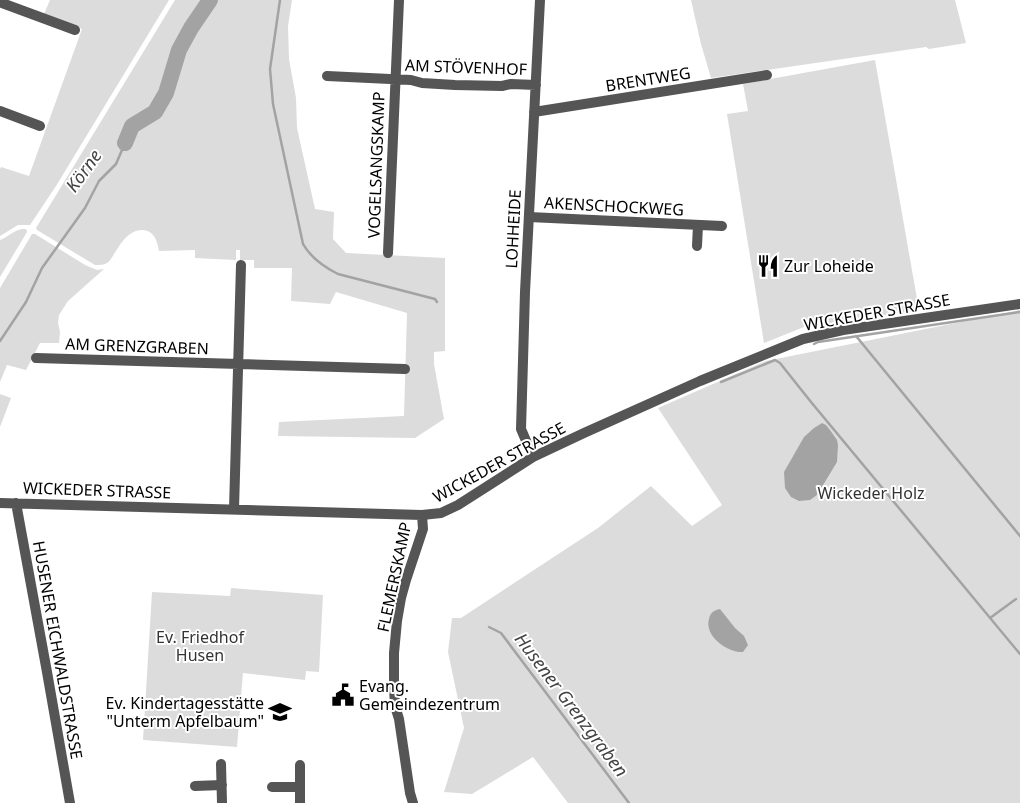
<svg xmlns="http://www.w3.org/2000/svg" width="1020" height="803" viewBox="0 0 1020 803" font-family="'Noto Sans',sans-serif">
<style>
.green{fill:#dcdcdc}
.water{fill:#a3a3a3}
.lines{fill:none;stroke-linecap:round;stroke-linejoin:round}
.stream{stroke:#a3a3a3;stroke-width:2.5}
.river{stroke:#a3a3a3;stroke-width:16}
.minor{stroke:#555;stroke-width:10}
.labels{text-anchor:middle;stroke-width:4;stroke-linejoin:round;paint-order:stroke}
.street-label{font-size:16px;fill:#000;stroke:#fff}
.poi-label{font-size:16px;fill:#000;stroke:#fff;text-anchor:start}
.park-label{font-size:16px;fill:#333;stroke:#fff}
.water-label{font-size:18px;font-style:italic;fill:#444;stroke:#fff}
</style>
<rect width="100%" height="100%" fill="#fff"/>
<!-- green -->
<path class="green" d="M50 0H169L56 186 30 225H18L0 236V169L1 167 29 176 82 29 44 14Z
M175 0H292L288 26 289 59 296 98 297 128 315 209 334 212 333 239 346 253 445 258V351L434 352V364L444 419 415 438 278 436 279 422 404 416 407 313 336 292 330 304 291 301 292 268H254V260H240V250H236V260L195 258V250L159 251C157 241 155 232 144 230 129 229 121 243 114 254 112 257 110 261 107 263 104 265 99 265 95 265L37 230 36 228Z
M691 0H955L966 43 929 49 926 47 711 78 701 44Z
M875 60 919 310 804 327 764 343 727 114 748 111 743 84Z
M22 229H26L27 232 0 277V240C8 237 14 230 22 229Z
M32 234H35L85 265 97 270 104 269 68 301 59 315 58 323 60 332 59 343H40L26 370 7 365 0 382V288Z
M1020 310V803H568L533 757 472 794 444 792 464 728 448 652 452 618H461L598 528 651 486 692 526 722 505 658 408 766 361Z
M0 394 11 398 0 427Z
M231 588 323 595 319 672 306 671 305 680 243 673 237 747 143 740 152 592 230 596Z"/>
<!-- water -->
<path class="water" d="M822 423 826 425 830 430 837 440 838 445 837 462 817 495 810 500 799 501 791 497 785 488 784 472 804 437 814 428Z
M720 609 735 628 744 636 748 645 743 652C728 653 704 636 709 619 710 613 714 610 720 609Z"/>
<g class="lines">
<!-- stream -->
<path class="stream" d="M280 0 270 69 273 104 303 244C311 258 324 267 338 274L435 299 437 302
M856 336 1020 536
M0 341 26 302 42 268 85 208 99 181 116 164 125 143
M814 344 818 342 1020 312
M721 382 775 360 780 363 811 402 1020 654
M990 618 1016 599
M489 627 501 633 629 803"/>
<!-- river -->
<path class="river" d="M125 143 132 126 155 112 166 93 179 50 191 28 210 0"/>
<!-- minor -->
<path class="minor" d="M0 1 2 3 75 30
M327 76 411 80 422 83 455 85 502 86 511 84 536 85
M0 111 40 126
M534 112 767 75
M529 217 722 226
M697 246 698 225
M388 253 399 0
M36 358 405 369
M533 457 521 429 525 292 540 0
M0 503 422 515 441 513 458 505 533 457 584 433 700 381 803 339 843 330 1020 304
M16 503 47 672 70 803
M234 509 241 265
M221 764 222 803
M300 765V803
M195 786 222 785
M272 787H300
M413 803 410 793 399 719 395 706 394 687V653L397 621 401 598 406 580 423 529 422 515"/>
</g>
<!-- icons -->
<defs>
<symbol id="restaurant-bare" viewBox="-9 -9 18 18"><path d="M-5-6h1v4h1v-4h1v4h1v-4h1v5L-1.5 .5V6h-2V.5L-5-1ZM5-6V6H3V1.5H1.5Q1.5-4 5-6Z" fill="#000" stroke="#fff" stroke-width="2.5" paint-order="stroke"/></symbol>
<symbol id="civic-bare" viewBox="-9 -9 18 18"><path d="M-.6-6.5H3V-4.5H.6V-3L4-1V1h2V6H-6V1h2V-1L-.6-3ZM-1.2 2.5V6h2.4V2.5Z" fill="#000" stroke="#fff" stroke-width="2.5" paint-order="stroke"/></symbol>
<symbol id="school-bare" viewBox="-9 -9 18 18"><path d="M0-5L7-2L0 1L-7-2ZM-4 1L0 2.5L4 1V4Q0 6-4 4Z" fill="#000" stroke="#fff" stroke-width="2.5" paint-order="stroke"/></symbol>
</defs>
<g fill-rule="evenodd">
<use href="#restaurant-bare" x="752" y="250" width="32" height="32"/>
<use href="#civic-bare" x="327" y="679" width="32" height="32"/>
<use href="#school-bare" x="264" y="696" width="32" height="32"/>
</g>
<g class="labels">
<!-- street labels -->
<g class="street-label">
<text transform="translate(466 67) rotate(2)" y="6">AM STÖVENHOF</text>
<text transform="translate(648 79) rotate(-9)" y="6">BRENTWEG</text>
<text transform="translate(376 165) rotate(-88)" y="6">VOGELSANGSKAMP</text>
<text transform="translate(614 206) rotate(3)" y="6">AKENSCHOCKWEG</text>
<text transform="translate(513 229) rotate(-87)" y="6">LOHHEIDE</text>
<text transform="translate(877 312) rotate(-10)" y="6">WICKEDER STRASSE</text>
<text transform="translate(137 346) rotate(2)" y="6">AM GRENZGRABEN</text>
<text transform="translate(499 462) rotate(-29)" y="6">WICKEDER STRASSE</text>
<text transform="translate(97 490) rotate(2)" y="6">WICKEDER STRASSE</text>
<text transform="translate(394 577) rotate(-78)" y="6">FLEMERSKAMP</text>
<text transform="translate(58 650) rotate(80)" y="6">HUSENER EICHWALDSTRASSE</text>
</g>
<!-- poi labels -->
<g class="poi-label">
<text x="784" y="272">Zur Loheide</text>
<text x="359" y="692">Evang.<tspan x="359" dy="18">Gemeindezentrum</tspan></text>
<text x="264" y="709" text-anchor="end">Ev. Kindertagesstätte<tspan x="264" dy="18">"Unterm Apfelbaum"</tspan></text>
</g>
<!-- park labels -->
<g class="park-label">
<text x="871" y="499">Wickeder Holz</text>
<text x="200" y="643">Ev. Friedhof<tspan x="200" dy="18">Husen</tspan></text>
</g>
<!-- water labels -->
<g class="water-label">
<text transform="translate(84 171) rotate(-54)" y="6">Körne</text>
<text transform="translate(571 705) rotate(53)" y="6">Husener Grenzgraben</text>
</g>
</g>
</svg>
